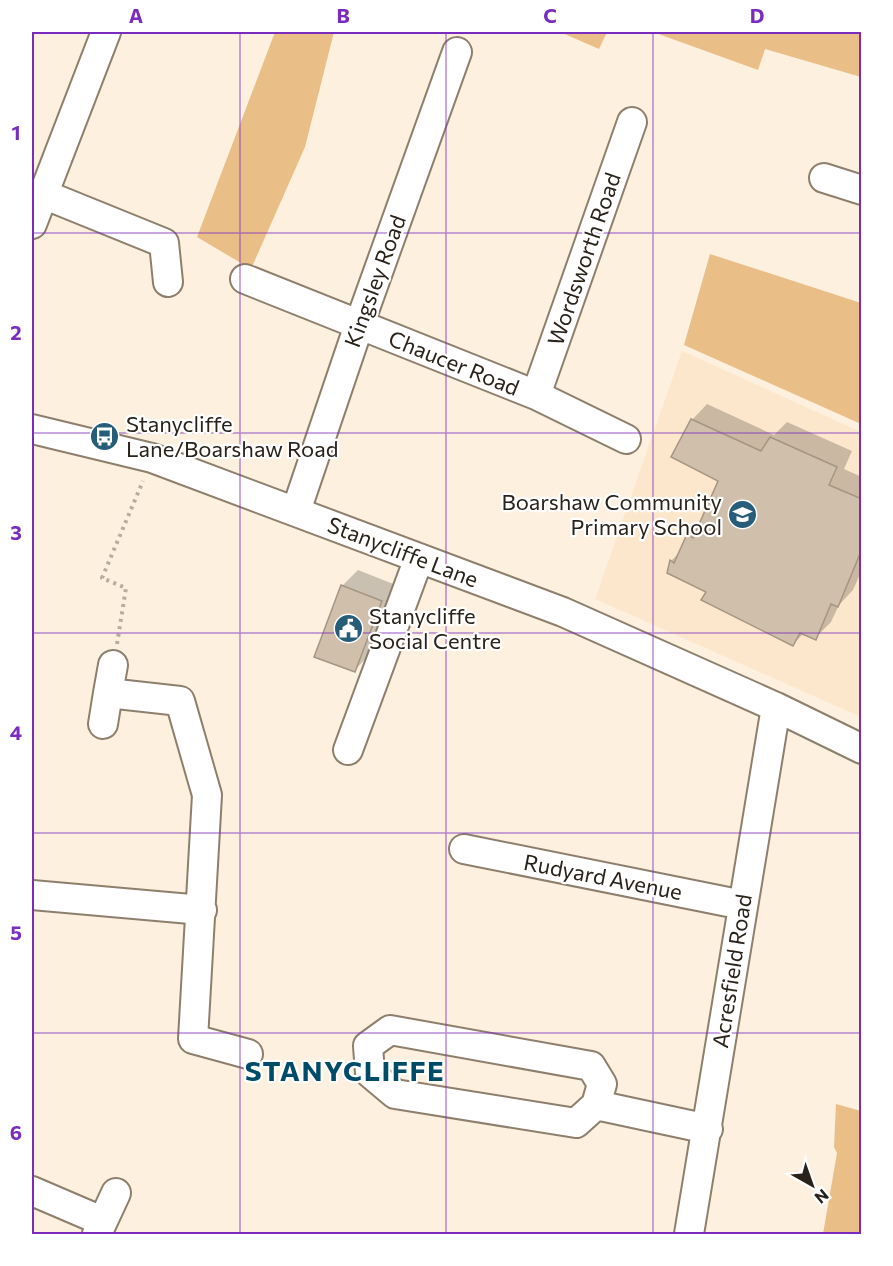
<svg xmlns="http://www.w3.org/2000/svg" width="893" height="1266" viewBox="0 0 893 1266" font-family="Commissioner,sans-serif">
<style>
.built{fill:#fde7cc}
.green{fill:#eabe87}
.shadow{fill:#0003}
.building{fill:#cfbfab;stroke:#a59683;stroke-width:1.5}
.lines{fill:none;stroke-linecap:round;stroke-linejoin:round}
.minor-casing{stroke:#8e7f6d;stroke-width:32}
.path{stroke:#b7ac9e;stroke-width:4;stroke-dasharray:3 4.5;stroke-linecap:butt}
.minor{stroke:#fff;stroke-width:28}
.grid{fill:none;stroke:#7b2cbf;stroke-width:1.5;stroke-opacity:0.55}
.labels{text-anchor:middle;stroke-width:4.5;stroke-linejoin:round;paint-order:stroke}
.street-label{font-size:22px;fill:#28221a;stroke:#fff}
.poi-label{font-size:22px;fill:#28221a;stroke:#fff;text-anchor:start}
.district-label{font-size:28px;font-weight:bold;letter-spacing:1.5px;fill:#004b67;stroke:#fff}
.neatline{fill:none;stroke:#7b2cbf;stroke-width:2}
.grid-label{font-size:20px;text-anchor:middle;font-weight:bold;fill:#7b2cbf}
</style>
<rect width="100%" height="100%" fill="#fdf0df"/>
<!-- built -->
<path class="built" d="M682 351 861 432V717L595 599Z"/>
<!-- green -->
<path class="green" d="M275 32H334L305 147 251 269 197 237Z
M560 32H607L599 49Z
M653 32H861V77L765 49 758 70Z
M710 254 861 303V424L684 345Z
M836 1104 861 1111V1234H823L837 1153 834 1147Z"/>
<!-- shadow -->
<path class="shadow" d="M707 404 774 435 787 422 852 451 844 469 862 477V570L853 590 839 605 831 622 815 638 804 633 793 644 708 591 671 561 681 551 689 535 701 522 720 480 692 420Z
M358 570 396 585 370 654 355 670 342 586Z"/>
<!-- building -->
<path class="building" d="M691 419 761 451 770 437 837 467 829 485 862 499V549L838 607 831 604 816 640 800 633 793 646 701 600 706 592 667 573 670 560 674 563 687 534 693 538 718 481 671 457Z
M341 585 382 601 355 672 314 657Z"/>
<g class="lines">
<defs>
<path id="minor" d="M824 178 862 190
M43 194 164 243 168 282
M32 224 106 32
M245 279 536 395 626 439
M536 395 632 122
M32 429 152 458 563 612 776 707 862 749
M296 511 359 325 457 52
M113 665 108 693 180 701 207 795 193 1039 248 1054
M103 724 108 693
M348 750 419 558
M464 849 743 905
M32 895 202 910
M596 1105 602 1084 591 1066 390 1030 368 1046 370 1073 395 1094 576 1123 596 1105 708 1129
M32 1191 102 1221
M97 1234 116 1193
M689 1234 776 707"/>
</defs>
<!-- minor casing -->
<use href="#minor" class="minor-casing"/>
<!-- path -->
<path class="path" d="M117 644 126 588 102 578 143 481"/>
<!-- minor -->
<use href="#minor" class="minor"/>
</g>
<!-- grid -->
<path class="grid" d="M240 32V1234M446 32V1234M653 32V1234M32 233H862M32 433H862M32 633H862M32 833H862M32 1033H862"/>
<!-- icons -->
<defs>
<symbol id="bus-disc" viewBox="-11 -11 22 22"><circle r="9.5" fill="#265d78" stroke="#fff"/><path d="M-5-6H5V4H4V6H2V4H-2V6H-4V4H-5ZM-3.5-4V0h7V-4ZM-3.5 1.2v1.5H-2V1.2ZM2 1.2v1.5H3.5V1.2Z" fill="#fff"/></symbol>
<symbol id="school-disc" viewBox="-11 -11 22 22"><circle r="9.5" fill="#265d78" stroke="#fff"/><path d="M0-5L7-2L0 1L-7-2ZM-4 1L0 2.5L4 1V4Q0 6-4 4Z" fill="#fff"/></symbol>
<symbol id="civic-disc" viewBox="-11 -11 22 22"><circle r="9.5" fill="#265d78" stroke="#fff"/><path d="M-.6-6.5H3V-4.5H.6V-3L4-1V1h2V6H-6V1h2V-1L-.6-3ZM-1.2 2.5V6h2.4V2.5Z" fill="#fff"/></symbol>
</defs>
<g fill-rule="evenodd">
<use href="#bus-disc" x="88" y="420" width="33" height="33"/>
<use href="#school-disc" x="726" y="498" width="33" height="33"/>
<use href="#civic-disc" x="332" y="612" width="33" height="33"/>
</g>
<g class="labels">
<!-- street labels -->
<g class="street-label">
<text transform="translate(584 259) rotate(-71)" y="8">Wordsworth Road</text>
<text transform="translate(375 281) rotate(-70)" y="8">Kingsley Road</text>
<text transform="translate(454 363) rotate(22)" y="8">Chaucer Road</text>
<text transform="translate(403 552) rotate(21)" y="8">Stanycliffe Lane</text>
<text transform="translate(603 877) rotate(11)" y="8">Rudyard Avenue</text>
<text transform="translate(732 971) rotate(-81)" y="8">Acresfield Road</text>
</g>
<!-- poi labels -->
<g class="poi-label">
<text x="126" y="432">Stanycliffe<tspan x="126" dy="25">Lane/Boarshaw Road</tspan></text>
<text x="722" y="510" text-anchor="end">Boarshaw Community<tspan x="722" dy="25">Primary School</tspan></text>
<text x="369" y="624">Stanycliffe<tspan x="369" dy="25">Social Centre</tspan></text>
</g>
<!-- district labels -->
<g class="district-label">
<text x="345" y="1081">STANYCLIFFE</text>
</g>
</g>
<!-- border -->
<rect width="893" height="1266" fill="none" stroke="#ffffff" stroke-width="66"/>
<!-- north arrow -->
<g transform="translate(812 1185) rotate(140)" stroke="#ffffff" stroke-width="4.5" paint-order="stroke">
<path d="M0-4.5L10 22L0 15L-10 22Z" fill="#28221a"/>
<text y="-9" font-size="16" font-weight="bold" text-anchor="middle" fill="#28221a">N</text>
</g>
<rect x="33" y="33" width="827" height="1200" class="neatline"/>
<g class="grid-label">
<text x="136" y="23">A</text>
<text x="343" y="23">B</text>
<text x="550" y="23">C</text>
<text x="757" y="23">D</text>
<text x="16" y="140">1</text>
<text x="16" y="340">2</text>
<text x="16" y="540">3</text>
<text x="16" y="740">4</text>
<text x="16" y="940">5</text>
<text x="16" y="1140">6</text>
</g>
</svg>
